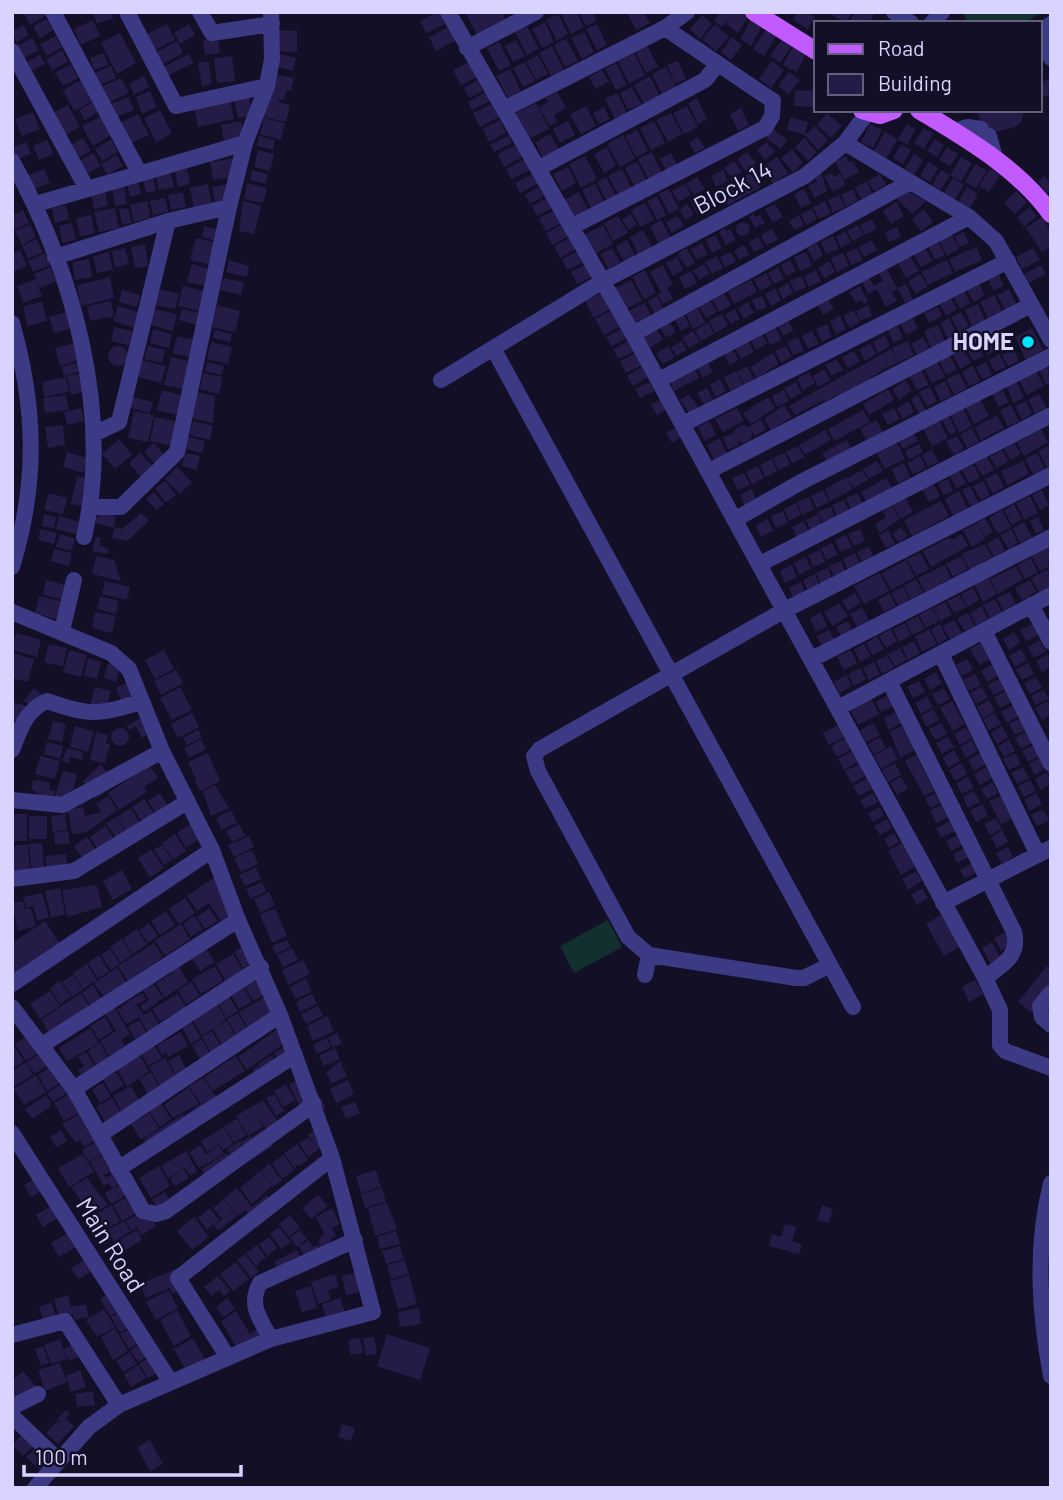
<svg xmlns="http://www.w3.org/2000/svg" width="1063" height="1500" viewBox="0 0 1063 1500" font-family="Barlow,sans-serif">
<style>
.green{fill:#12302f}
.building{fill:#241b47}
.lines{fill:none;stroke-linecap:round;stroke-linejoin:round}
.minor{stroke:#3d3a85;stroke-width:16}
.major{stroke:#c25bff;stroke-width:18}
.poi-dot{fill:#00e5ff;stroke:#130f26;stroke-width:2.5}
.labels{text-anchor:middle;stroke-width:5;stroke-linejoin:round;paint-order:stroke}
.street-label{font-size:24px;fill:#d9d4ff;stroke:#130f26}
.poi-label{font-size:24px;font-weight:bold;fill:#d9d4ff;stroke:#130f26;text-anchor:end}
</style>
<rect width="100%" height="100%" fill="#130f26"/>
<!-- green -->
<path class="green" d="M967 12H1039L1040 14 1023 23H968L963 14Z
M608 920 622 947 574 973 560 946Z"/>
<!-- building -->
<path class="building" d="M23 12H45L47 15 30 25Z
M92 12H111L113 18 97 24Z
M439 12 445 24 426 33 420 21Z
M470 12H502L506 20 477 35 466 14Z
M560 12H576L584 27 571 34Z
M579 12H592L597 21 586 26Z
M627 12H644L650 23 636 30Z
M720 12H748L750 14 738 33 726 24 730 17 722 27 714 21Z
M797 12 815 16 808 29 793 20Z
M834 12H852L846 23 832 15Z
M855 12H871L874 14 869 23H849Z
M558 14 568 34 557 41 546 20Z
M702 15 712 24 700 39 690 29Z
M752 18 763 25 751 46 740 39Z
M47 19 53 30 40 38 33 26Z
M93 20 100 36 81 45 74 29Z
M545 22 554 42 542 48 532 29Z
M167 24 175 40 155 50 147 34Z
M189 24 195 35 180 44 174 33Z
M597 24 607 45 597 50 586 29Z
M715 24 729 37 716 51 702 39Z
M23 25 29 35 16 43 12 32Z
M527 26 539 49 527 55 515 32Z
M449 27 456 40 436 51 429 37Z
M766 29 777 35 764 56 753 49Z
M278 30 297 31V52L277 51Z
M584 32 594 52 582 59 571 38Z
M120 33 136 63 117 74 101 43Z
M56 36 62 47 47 56 40 44Z
M732 37 742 45 731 60 721 52Z
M32 38 39 50 24 58 17 46Z
M218 38 220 53 205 55 203 40Z
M783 38 792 45 780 63 770 56Z
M566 39 578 61 565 67 554 45Z
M516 40 525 56 513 62 505 46Z
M177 41 183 53 160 66 153 54Z
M499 42 511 65 499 71 487 48Z
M647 45 658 67 646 73 635 51Z
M794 45 807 52 797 72 783 65Z
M552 46 564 70 551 76 539 53Z
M62 50 68 62 52 70 46 59Z
M104 53 108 65 94 70 90 58Z
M634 53 645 75 629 84 618 61Z
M189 54 193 63 167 76 163 67Z
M280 54 296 58 293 71 277 67Z
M40 55 45 64 32 71 27 62Z
M538 55 548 74 536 80 526 61Z
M232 56 235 81 217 83 214 58Z
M208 61 212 84 202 86 198 63Z
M678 61 686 79 675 84 667 65Z
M772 61 784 70 771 88 759 79Z
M469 62 477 77 461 85 453 70Z
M525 62 535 81 523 87 513 68Z
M616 63 627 85 616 90 605 69Z
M71 64 78 78 63 86 55 73Z
M111 66 116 78 98 86 92 74Z
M666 67 677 89 663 96 652 74Z
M510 69 521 91 508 98 496 76Z
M602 70 609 82 595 89 589 77Z
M789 72 800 80 789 94 778 86Z
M273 74 294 78 291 91 287 90 284 100 279 99 278 102 290 105 286 122 264 117Z
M144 76 149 87 134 95 129 84Z
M650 76 660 96 644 104 634 85Z
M121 78 129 93 110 102 102 86Z
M1049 79 1051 94 1040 99V83Z
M81 80 93 101 74 111 63 90Z
M478 80 483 91 469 98 464 88Z
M632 87 641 104 628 110 620 93Z
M795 90 816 91V107L794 106Z
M150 91 157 107 142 114 136 97Z
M486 92 490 101 472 110 468 102Z
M557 92 566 108 554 115 557 122 549 126 539 107 548 102 545 98Z
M617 93 627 113 615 119 605 99Z
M129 97 134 110 116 117 111 104Z
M249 97 253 115 238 118 234 99Z
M697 98 707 119 698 124 688 103Z
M230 100 234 119 198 127 194 107Z
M93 102 98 112 85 120 79 110Z
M536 103 549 129 527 140 514 114Z
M492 104 499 117 480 127 473 113Z
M68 105 80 127 63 136 51 114Z
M586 106 596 126 581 134 570 114Z
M687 106 698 127 684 134 673 113Z
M604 107 610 119 599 124 593 113Z
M741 108 749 125 738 131 730 114Z
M160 110 172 133 156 142 144 118Z
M977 110H1031V111L1024 113 1021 122 1015 127 994 132 986 141 979 136 982 126Z
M33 112 40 129 22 136 15 119Z
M671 113 682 134 668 142 656 120Z
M827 113 842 126 831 138 817 125Z
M138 114 149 135 131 143 121 122Z
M101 116 111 135 93 146 82 126Z
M790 117 808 122 805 135 815 126 828 140 818 150 805 135 787 130Z
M264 118 285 123 281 140 260 134Z
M500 120 506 133 489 142 483 129Z
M241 121 244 138 224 142 221 125Z
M568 121 575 135 560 143 553 129Z
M654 121 665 143 651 150 640 128Z
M870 124 882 130 873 148 861 142Z
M907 124 916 129 907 145 898 139Z
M924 128 933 133 924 149 914 143Z
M773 129 787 140 781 149 766 138Z
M637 130 648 151 636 157 625 136Z
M885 132 898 139 886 159 873 152Z
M550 134 559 150 543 158 535 142Z
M509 135 512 143 494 152 490 145Z
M623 135 635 159 620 167 607 144Z
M259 136 275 140 273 150 257 146Z
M698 137 705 148 695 153 689 143Z
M83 138 91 151 76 159 69 146Z
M804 138 817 152 808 161 795 147Z
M111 139 118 152 102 161 95 149Z
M935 139 944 145 937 157 927 151Z
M47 140 54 154 39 160 33 146Z
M26 142 31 154 12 161V147Z
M766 142 775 152 765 160 757 150Z
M515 145 522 157 504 167 498 154Z
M901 145 911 150 903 164 893 158Z
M607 147 616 166 604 173 594 154Z
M947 147 958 154 950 166 939 160Z
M792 149 803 163 793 172 781 158Z
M258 150 274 154 270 171 254 167Z
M652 152 663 175 650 182 638 159Z
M747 152 756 163 745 171 737 159Z
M93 153 101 166 85 175 77 162Z
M671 153 678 166 667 172 660 159Z
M914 154 923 160 914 175 905 169Z
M117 155 123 166 107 175 101 164Z
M585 156 597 179 581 188 569 164Z
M846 156 849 162 853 161 859 172 844 180 835 161Z
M777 157 788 173 773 184 762 168Z
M961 157 972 163 961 182 950 175 941 190 932 185 941 170 950 175Z
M237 158 234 177 213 180 210 162Z
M525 159 530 170 511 179 506 169Z
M734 161 742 172 732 179 724 168Z
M637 162 647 182 635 188 625 168Z
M928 162 938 168 930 182 920 176Z
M975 164 987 171 976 188 965 182Z
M568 167 576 183 562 191 553 174Z
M44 169 50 183 29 191 24 177Z
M187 169 190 184 178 187 175 172Z
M622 169 632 189 619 196 608 176Z
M990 169 1000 175 989 192 979 186Z
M252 170 268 174 265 184 250 180Z
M723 170 728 181 716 187 711 176Z
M753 171 761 187 728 205 720 189Z
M821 172 827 191 815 198 808 186 817 181 814 176Z
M171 173 174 187 159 190 156 176Z
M534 173 539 183 520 193 515 183Z
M832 173 834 177 840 174 846 185 833 192 824 176Z
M880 174 886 185 874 191 868 181Z
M1045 176 1051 184V191L1046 194 1038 181Z
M606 177 618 199 608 204 597 182Z
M697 177 705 189 694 195 686 184Z
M153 178 156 191 146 193 143 180Z
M953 178 964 185 953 203 942 196Z
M138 180 141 194 130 197 127 182Z
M867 181 872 193 861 199 855 187Z
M231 183 227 197 215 203 212 187Z
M247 183 267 188 263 203 244 199Z
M208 184 212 205 194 209 190 188Z
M595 184 605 203 592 210 582 190Z
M685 184 691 195 678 202 672 191Z
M124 187 127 204 115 206 112 189Z
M538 187 544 196 530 204 525 195Z
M967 187 978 194 968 211 957 204Z
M669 189 679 209 669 214 659 194Z
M804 189 811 203 801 208 794 194Z
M853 189 858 200 846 207 841 195Z
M905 190 926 201 912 214 896 198Z
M105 191 108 206 94 209 91 194Z
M1016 191 1027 202 1015 214 1004 203Z
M183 192 186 207 171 210 168 195Z
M579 192 589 212 574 220 563 200Z
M703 193 710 207 697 214 690 200Z
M839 195 845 207 833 213 828 200Z
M657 196 666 215 657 220 647 201Z
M165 198 168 212 153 215 150 201Z
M547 198 552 208 537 216 532 206Z
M147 201 150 218 134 222 130 205Z
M243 201 261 206 254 234 239 231Z
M825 201 831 213 819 219 813 207Z
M896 202 904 216 891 224 883 211Z
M645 203 654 220 640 227 631 210Z
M687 204 694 214 686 220 679 210Z
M775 204 783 217 773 223 765 209Z
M66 205 69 219 55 223 52 208Z
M1030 207 1037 216 1024 227 1017 217Z
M115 208 119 228 99 232 94 212Z
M128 208 132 223 122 225 119 209Z
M557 209 564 222 546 231 539 218Z
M812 209 817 219 806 225 801 214Z
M924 209 933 222 921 231 912 219Z
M23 210 29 223 14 230 12 216Z
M631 214 637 225 628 230 622 219Z
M754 214 755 217 760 215 765 223 755 228 749 216Z
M91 215 95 233 80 236 76 218Z
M799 215 804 225 794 230 789 221Z
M618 216 628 233 613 241 604 223Z
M678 216 684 226 671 233 666 222Z
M1042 217 1051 232V247L1042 252 1026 228Z
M872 219 877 229 865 235 860 225Z
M661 220 672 240 660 246 650 226Z
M736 229a7 7 0 1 1 14 0a7 7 0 1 1-14 0Z
M72 223 76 240 62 243 59 226Z
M30 224 36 237 22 245 15 231Z
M563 224 569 236 552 245 546 233Z
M603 225 613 244 594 254 584 235Z
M858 225 864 235 853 241 847 231Z
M204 226 219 230 216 241 202 237Z
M897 227 901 237 889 242 885 232Z
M725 228 726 231 730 229 736 240 726 245 719 232Z
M772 229 778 240 766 245 761 235Z
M643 230 652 247 638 254 630 237Z
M845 231 851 242 841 248 836 237Z
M964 232 969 243 959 247 955 236Z
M952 234 959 249 947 256 939 241Z
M715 235 722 248 712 253 706 240Z
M833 236 839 249 826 254 821 242Z
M572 237 578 248 560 258 554 246Z
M758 237 764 247 754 252 749 242Z
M196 238 217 243 212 265 190 260Z
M36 239 43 252 28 259 22 246Z
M627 240 635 256 624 262 616 246Z
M872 240 877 250 864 257 858 247Z
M938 242 945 255 935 260 929 247Z
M702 243 708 254 697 260 691 249Z
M817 243 823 256 814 261 807 248Z
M145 244 148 266 135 268 131 247Z
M744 245 749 255 739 260 734 251Z
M924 246 933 261 921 267 913 252Z
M976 247 982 260 955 272 949 259Z
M125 248 129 264 115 267 112 251Z
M612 248 620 262 608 269 601 254Z
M686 248 695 262 687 268 677 254Z
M857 248 863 260 851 265 846 253Z
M1033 248 1040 260 1022 269 1016 257Z
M20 250 27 266 12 272V254Z
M580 250 586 261 567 270 562 259Z
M109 252 113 270 97 273 93 256Z
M731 252 736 262 725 267 720 257Z
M806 252 812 266 800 271 794 257Z
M45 253 50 265 33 272 28 261Z
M843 253 849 266 837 272 831 258Z
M717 256 723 268 712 274 705 262Z
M910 256 919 271 906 278 898 263Z
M677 257 683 270 673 276 666 263Z
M89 259 92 277 75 280 72 262Z
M229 260 249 266 247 277 226 272Z
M790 260 796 271 786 276 781 265Z
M947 260 953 273 928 285 922 272Z
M829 261 835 272 825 279 818 268Z
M192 264 210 269 206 286 187 282Z
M587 264 593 276 577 284 571 272Z
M704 264 710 273 700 280 693 271Z
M663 265 673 285 667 288 673 299 663 304 657 294 661 292 650 272Z
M1041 265 1046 274 1029 283 1024 274Z
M50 267 56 281 40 288 34 274Z
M778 267 784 279 774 284 768 273Z
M886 268 898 289 892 292 897 301 886 307 877 289 868 294 862 281 869 277 874 286 883 281 879 272Z
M645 270 656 293 644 299 632 277Z
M816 270 821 281 809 287 804 276Z
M691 271 697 283 685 289 679 277Z
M766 273 772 285 760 291 754 280Z
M998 273 1004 286 993 290 987 277Z
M920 274 928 286 916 294 908 282Z
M801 276 806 287 795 292 790 281Z
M110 277 114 298 81 306 77 285Z
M223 278 244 282 241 295 220 290Z
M36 279 42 296 23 303 17 286Z
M631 280 642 301 624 310 613 289Z
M751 280 757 292 734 304 728 292Z
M978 282 985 295 974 302 966 288Z
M788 283 793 293 783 299 778 289Z
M906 284 913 300 905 303 898 288Z
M183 286 205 291 200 311 178 306Z
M860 286 868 301 864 304 862 300 856 303 849 292Z
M775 288 781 300 771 306 765 294Z
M159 289 179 294 175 309 155 305Z
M1009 289 1019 309 1008 315 997 295Z
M122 290 140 295 137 307 119 302Z
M964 290 970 303 960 309 953 296Z
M602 293 610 309 594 318 585 301Z
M724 293 731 305 719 312 712 300Z
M994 295 1002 311 988 318 980 302Z
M657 296 665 312 656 316 648 301Z
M762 296 767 307 757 311 752 300Z
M827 297 834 309 823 315 817 303Z
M950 297 957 309 946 316 939 303Z
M710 300 717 312 706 318 699 306Z
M111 301 114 316 90 321 87 306Z
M42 302 47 321 27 326 23 306Z
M748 302 754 313 744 319 738 308Z
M645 303 652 317 637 325 629 311Z
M978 304 985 320 972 326 965 310Z
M217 305 240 311 235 332 212 327Z
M868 305 872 316 860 321 856 311Z
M118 306 139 312 134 328 113 321Z
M938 307 942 316 929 323 924 313Z
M698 308 705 323 693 329 686 314Z
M154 309 177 314 173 331 150 325Z
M182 309 200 313 197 325 179 320Z
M735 309 740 319 731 324 725 315Z
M612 310 621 326 604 335 595 319Z
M854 310 860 322 850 328 843 316Z
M67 312 72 328 54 333 49 317Z
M961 312 969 326 959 332 951 318Z
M722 314 728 326 715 333 709 321Z
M684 315 690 326 681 331 675 320Z
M840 316 846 329 836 334 830 321Z
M912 317 918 329 906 335 900 324Z
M949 318 957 335 948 339 940 323Z
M788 320 793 330 783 336 778 326Z
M670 322 676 332 666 338 660 328Z
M708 323 714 334 701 341 695 330Z
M827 324 832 337 822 342 816 329Z
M938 325 945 342 931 348 924 331Z
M775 326 782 340 770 345 764 331Z
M898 326 903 338 893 343 888 330Z
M114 327 132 331 129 345 111 341Z
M625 327 629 337 612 346 606 337Z
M656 328 663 339 650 348 643 336Z
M1032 328 1043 350 1026 360 1015 337Z
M153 329 172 334 169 348 150 343Z
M215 330 232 334 230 342 213 338Z
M693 331 700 342 689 348 682 338Z
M812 331 819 344 808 349 802 336Z
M761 333 768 343 756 350 750 339Z
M885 335 890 346 878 353 873 342Z
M990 335 997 349 987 355 980 341Z
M177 336 197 340 193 358 173 353Z
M798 337 804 351 793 355 787 342Z
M923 337 929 348 917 355 911 344Z
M629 341 635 351 618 359 613 349Z
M682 341 687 350 676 356 671 347Z
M748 341 754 352 741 359 735 348Z
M908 341 914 355 886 368 870 378 871 380 838 398 836 395 825 402 824 400 795 415 789 406 891 349 898 360 892 348Z
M211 342 232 347 228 364 207 359Z
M75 343 80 360 60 366 55 348Z
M870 343 876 354 865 361 859 350Z
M976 343 983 356 973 361 966 348Z
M108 356a10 10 0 1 1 20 0a10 10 0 1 1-20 0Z
M148 346 165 350 162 363 144 359Z
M668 346 675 357 663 364 656 354Z
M786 346 792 357 781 363 775 351Z
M963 348 971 363 960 369 952 353Z
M733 350 739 360 730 365 724 355Z
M1014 350 1019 361 1008 366 1002 355Z
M854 351 860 362 848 368 842 357Z
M636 353 642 365 626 373 620 361Z
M773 353 779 364 757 378 750 367Z
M999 354 1006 367 995 372 989 360Z
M950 355 957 370 946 375 939 360Z
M171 357 188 361 183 389 164 385Z
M837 359 843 370 831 376 825 365Z
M142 360 166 366 161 383 138 377Z
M707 361 713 372 703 378 697 368Z
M937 361 945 377 932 383 924 368Z
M79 362 82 371 64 376 62 367Z
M207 362 224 366 221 375 205 371Z
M986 362 992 375 982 379 976 367Z
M1046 365 1051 375V383L1046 385 1039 369Z
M747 366 754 379 744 385 737 372Z
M973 366 980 381 969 386 962 372Z
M641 367 648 377 633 386 627 376Z
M695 369 699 378 674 391 670 382Z
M824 369 830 380 818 387 813 376Z
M921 369 929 385 917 390 909 375Z
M1035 369 1044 386 1027 395 1018 378Z
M736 371 743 385 730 391 724 377Z
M809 372 815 383 803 390 797 379Z
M82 373 86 391 71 395 67 376Z
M203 373 223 377 219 394 200 389Z
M959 373 967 388 954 395 946 380Z
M66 377 69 392 45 397 42 382Z
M720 379 726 391 716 397 710 385Z
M1015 379 1024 398 1014 403 1005 384Z
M905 380 912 390 899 400 892 390Z
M945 381 952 396 941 401 934 387Z
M649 382 654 391 640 398 635 389Z
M796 382 802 393 790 399 784 388Z
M930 387 937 401 927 407 919 392Z
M707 388 713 399 704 404 697 393Z
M1001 388 1009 402 999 407 991 393Z
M888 389 894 400 869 415 863 404Z
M162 390 182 395 177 415 157 410Z
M784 390 789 401 777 407 772 396Z
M197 392 215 396 213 423 192 418Z
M689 394 698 407 689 413 680 400Z
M1039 394 1047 408 1035 414 1028 399Z
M66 395 69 410 45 413 43 398Z
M918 395 926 411 919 414 911 399Z
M132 397 153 402 150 413 130 408Z
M664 397 670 407 657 415 651 405Z
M768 397 775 408 751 424 743 413Z
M980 399 989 416 974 424 965 406Z
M909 401 914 412 903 419 897 408Z
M1026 401 1032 414 1022 420 1015 406Z
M784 405 792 417 771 430 764 419Z
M1011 405 1019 421 1008 427 1000 410Z
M962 407 972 426 959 433 950 414Z
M81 408 84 421 67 425 64 412Z
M737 408 744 421 723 432 715 419Z
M894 408 900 419 888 425 882 414Z
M863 410 870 422 834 441 828 429Z
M134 411 154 415 148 442 128 438Z
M997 415 1004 428 981 440 975 427Z
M949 416 956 431 950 435 942 420Z
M155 417 178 422 172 446 150 441Z
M760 419 766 429 755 436 749 427Z
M876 420 885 435 871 447 860 429Z
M939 420 948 438 932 446 923 429Z
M193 421 213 426 210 440 189 435Z
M709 421 716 435 705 441 698 427Z
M734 434a9 9 0 1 1 18 0a9 9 0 1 1-18 0Z
M63 425 65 445 48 448 45 427Z
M679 425 685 435 672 443 666 433Z
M972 428 979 442 967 448 960 435Z
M1041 429 1048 442 1024 456 1017 442Z
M825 430 831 440 805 455 799 445Z
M734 433 739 445 728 450 723 437Z
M913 433 918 441 903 449 898 440Z
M957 436 964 449 954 455 946 441Z
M188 437 205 441 202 453 185 449Z
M719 438 727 453 714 460 707 445Z
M119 439 132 455 115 469 102 454Z
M847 440 853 451 828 464 822 453Z
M897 442 905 459 885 469 876 452Z
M154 443 165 456 156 464 144 452Z
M1014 443 1021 454 1011 460 1004 449Z
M919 444 923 452 909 460 905 451Z
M1051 444V466L1047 468 1038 451Z
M798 446 804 457 792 463 786 452Z
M932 450 938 462 928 467 922 455Z
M1002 450 1009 462 996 468 990 457Z
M67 452 87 458 83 473 63 467Z
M140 453 153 467 141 477 129 463Z
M185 453 200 456 197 470 182 466Z
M785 453 790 465 778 470 773 458Z
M1037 453 1045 469 1034 475 1025 459Z
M920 456 926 468 913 474 907 463Z
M987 457 994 470 982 476 975 463Z
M772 459 777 471 765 477 760 465Z
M877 461 883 471 869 479 863 469Z
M1023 461 1029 474 1007 485 1001 471Z
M904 463 910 477 898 483 892 469Z
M974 465 980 478 969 483 962 470Z
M758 466 764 478 752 484 746 472Z
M177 467 192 482 180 494 165 479Z
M862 470 868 480 854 488 848 478Z
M959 471 966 483 956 489 950 476Z
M744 473 750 485 738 490 732 478Z
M997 473 1004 487 993 494 985 479Z
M77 476 88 478 82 506 71 504Z
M847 477 853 489 843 495 838 487 842 495 830 501 825 489Z
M886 478 895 493 870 508 861 492Z
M948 479 953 491 943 495 938 483Z
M165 481 176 495 166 502 155 488Z
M983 481 990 495 981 500 973 486Z
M934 484 940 497 929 502 922 489Z
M970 486 979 503 971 507 962 490Z
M752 489 757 501 745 507 740 495Z
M823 490 829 502 817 508 811 496Z
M1042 490 1049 505 1040 510 1032 495Z
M959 491 968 509 954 517 945 499Z
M154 492 164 504 157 510 146 499Z
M49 493 67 498 63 514 44 510Z
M858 493 863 505 851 510 846 498Z
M1030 496 1038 513 1024 520 1016 503Z
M809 497 814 509 802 515 797 502Z
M900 499H906L913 512 901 519 892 504Z
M844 500 849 512 837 517 832 505Z
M941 501 949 516 912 536 904 520Z
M796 503 801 515 789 521 784 509Z
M1014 504 1022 519 1012 525 1004 510Z
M892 506 900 519 880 533 875 524 886 518 883 511Z
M831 507 836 519 824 524 818 512Z
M1002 510 1011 527 998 534 989 518Z
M783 511 788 523 776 528 771 516Z
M103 513 116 516 113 528 96 523V518Z
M141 513 149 521 127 541 112 538 115 527 122 529Z
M44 514 56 517 54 528 42 526Z
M818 514 823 526 811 532 806 520Z
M59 516 80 522 76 534 56 529Z
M1038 517 1044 530 1036 534 1030 521Z
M985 518 993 532 985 537 977 523Z
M768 519 773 531 761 537 756 525Z
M804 521 809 533 797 539 792 527Z
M1024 522 1032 537 1020 543 1013 528Z
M977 523 985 539 972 547 963 530Z
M901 527 908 536 899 543 892 534Z
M41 529 57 533 54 544 38 540Z
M860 529 865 541 854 546 848 534Z
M1011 529 1018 543 1008 549 1000 535Z
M888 530 895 544 886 548 879 535Z
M60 534 75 539 71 551 56 547Z
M962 534 968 546 931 567 923 551 950 537 951 540Z
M846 535 852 547 840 552 835 540Z
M96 537 101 538 99 544 109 550 107 554 92 551Z
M998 537 1005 550 994 557 987 544Z
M832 543 838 555 826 560 821 548Z
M985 544 992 557 970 570 961 554Z
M1051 544V565L1040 571 1031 555Z
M869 547 875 559 863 565 857 552Z
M54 549 72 553 69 566 51 561Z
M820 550 825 562 813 567 808 555Z
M855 553 861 565 848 571 843 559Z
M920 553 929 569 916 576 907 559Z
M96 556 114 560 121 581 92 574Z
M961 556 968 569 953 577 946 564Z
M806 557 811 569 799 575 794 563Z
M1031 558 1038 572 1025 579 1017 565Z
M906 560 915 577 891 590 882 573Z
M841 561 846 573 835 578 829 566Z
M792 565 797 577 785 583 780 571Z
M945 565 951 578 925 592 918 578Z
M1016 566 1023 579 998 594 990 579Z
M828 568 833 580 821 585 816 573Z
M1051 568V586L1039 593 1031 578Z
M880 573 889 591 864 604 854 586Z
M815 574 820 586 808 592 803 580Z
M988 577 997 594 983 602 974 584Z
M916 579 923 592 911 599 904 586Z
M46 580 66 585 63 600 43 595Z
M1030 580 1036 592 1022 600 1015 588Z
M105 581 130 587 127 600 102 594Z
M801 582 806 595 794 600 789 588Z
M903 587 910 599 898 606 891 593Z
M973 588 979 600 967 607 961 594Z
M1010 592 1016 604 1003 611 997 598Z
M855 593 861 603 848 611 842 601Z
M890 593 896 606 884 612 878 600Z
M960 595 966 607 954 613 947 601Z
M39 596 64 602 60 620 35 613Z
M100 596 119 601 116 614 97 609Z
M995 599 1002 612 990 618 983 605Z
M945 602 952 615 940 621 933 608Z
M839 603 848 616 833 626 824 612Z
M982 606 988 619 976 625 970 613Z
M862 607 869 620 857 627 850 614Z
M932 608 939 621 926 628 919 615Z
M95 612 116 616 112 633 92 628Z
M821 612 827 627 816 632 810 618Z
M968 613 975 626 964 631 957 618Z
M918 616 925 629 912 635 906 622Z
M954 620 962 633 950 639 942 626Z
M848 621 853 632 842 638 836 627Z
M905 623 911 635 899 642 893 629Z
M940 624 947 639 938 644 931 629Z
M1032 624 1038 635 1026 641 1020 630Z
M891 629 897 642 886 648 879 636Z
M929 629 937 644 922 652 915 637Z
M829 630 835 640 822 647 817 636Z
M1014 632 1020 643 1009 650 1003 639Z
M16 633 41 640 37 657 12 650Z
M877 636 884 649 872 655 866 643Z
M1040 640 1046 651 1034 658 1028 647Z
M914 641 920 653 908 660 902 647Z
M983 642 991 659 979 665 970 649Z
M49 644 67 648 63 667 44 662Z
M864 644 871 656 860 662 854 649Z
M900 648 907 660 895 667 888 654Z
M1021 649 1027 660 1015 667 1009 656Z
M69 650 87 655 81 677 63 672Z
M164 650 174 669 155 679 145 660Z
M851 650 857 663 844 670 837 657Z
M12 653 34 659 28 682 12 678Z
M1048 654 1051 667 1042 672 1036 661Z
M887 655 894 668 882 674 876 661Z
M88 658 101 662 97 679 84 676Z
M967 659 973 670 962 676 956 665Z
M874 662 880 674 869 680 863 668Z
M108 663 120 666 116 682 104 678Z
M1028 663 1034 674 1022 680 1016 669Z
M993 664 999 675 987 682 981 671Z
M860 668 866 679 854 686 848 675Z
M176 670 183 683 161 695 154 681Z
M936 672 942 683 930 690 924 679Z
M975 674 981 685 969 691 963 680Z
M846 675 852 686 839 693 834 682Z
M139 677 144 698 125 709 116 688Z
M1036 677 1042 688 1030 694 1024 683Z
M1000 678 1006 689 994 695 988 685Z
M919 681 925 692 913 698 907 687Z
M95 687 111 691 105 713 89 709Z
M180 687 192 710 172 720 160 698Z
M982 687 988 698 976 704 970 693Z
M34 688 47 699 39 713 24 701Z
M944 688 950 699 938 705 932 694Z
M1044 690 1049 699 1035 705 1031 696Z
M1006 691 1012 702 1000 708 994 697Z
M888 695 894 706 881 712 876 702Z
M870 696 879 714 858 725 849 707Z
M927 696 933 707 921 714 915 703Z
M989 700 995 711 983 718 977 707Z
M1050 700 1051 715 1042 720 1035 708Z
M952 701 965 724 953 731 940 708Z
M12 702 27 706 19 721 12 720Z
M1013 705 1019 716 1007 723 1001 712Z
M933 709 939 720 927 727 921 716Z
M896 712 902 723 889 730 884 718Z
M192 713 199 727 178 738 171 724Z
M995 713 1001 724 989 730 983 719Z
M145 715 153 731 142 738 136 726 129 730 127 726Z
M1021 718 1027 729 1015 735 1009 724Z
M53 721 66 724 62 742 48 739Z
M873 723 880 735 866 742 860 730Z
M941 723 947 734 935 740 929 729Z
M838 725 844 737 829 745 823 733Z
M75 726 94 731 88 752 70 747Z
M902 726 915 750 900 758 890 732Z
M1002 726 1008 737 997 744 991 733Z
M966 727 972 738 960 745 954 734Z
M111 737a9 9 0 1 1 18 0a9 9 0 1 1-18 0Z
M198 730 202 737 187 745 183 738Z
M1027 731 1033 742 1021 749 1015 738Z
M96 732 108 735 106 743 110 744 105 763 90 760Z
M880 737 886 748 874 755 868 744Z
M948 737 954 747 942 754 936 743Z
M845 738 851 749 837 757 831 746Z
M201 739 206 749 189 758 184 748Z
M972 740 978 751 966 758 960 747Z
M1009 740 1015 751 1004 757 998 746Z
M47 742 63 746 60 759 44 754Z
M1034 745 1040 756 1028 762 1022 751Z
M891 746 898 759 881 769 874 756Z
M67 748 83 752 82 760 70 757 69 763 62 761Z
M954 750 960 761 948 768 943 757Z
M852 751 858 762 844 770 838 759Z
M208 753 220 781 200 791 195 781 211 774 196 780 188 762Z
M980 753 986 764 974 771 968 760Z
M1015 753 1021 764 1009 770 1003 759Z
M916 755 934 791 924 796 905 761Z
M40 756 60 761 55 779 35 774Z
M1040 757 1046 768 1035 775 1029 764Z
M895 763 901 775 888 782 882 770Z
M961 763 967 774 955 781 949 770Z
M101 764 116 785 95 799 83 781Z
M859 764 865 776 852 784 845 771Z
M149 765 158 778 144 787 147 792 119 810 108 793Z
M986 767 992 778 980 785 974 774Z
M1023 767 1029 778 1017 784 1011 773Z
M63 771 77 774 71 800 54 799Z
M1047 772 1051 784 1041 790 1035 779Z
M901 777 908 788 897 795 890 783Z
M968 777 974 788 962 794 956 783Z
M867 779 872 789 859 796 853 786Z
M40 780 50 783 49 790 55 791 52 803 31 789 33 781Z
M1030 780 1036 791 1024 797 1018 786Z
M992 782 998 793 987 799 981 789Z
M215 785 229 808 211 816 203 791Z
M974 791 980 802 968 808 963 797Z
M160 793 168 806 156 814 148 801Z
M873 793 878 802 865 809 860 800Z
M935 793 941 803 930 808 925 798Z
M1036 793 1042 804 1030 811 1024 800Z
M108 796 117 810 87 832 72 834 68 810 83 807 85 816 101 812 96 804Z
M1001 796 1012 819 1001 824 989 801Z
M144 799 155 815 143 823 132 807Z
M982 804 988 815 976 822 970 811Z
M942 805 948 817 936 823 930 810Z
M880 807 884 815 873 822 868 813Z
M131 808 140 823 127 832 117 817Z
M1043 809 1049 820 1037 826 1031 815Z
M231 810 237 823 221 830 216 818Z
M12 814H27V841H12Z
M65 814 67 830 53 832 51 816Z
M29 816H47V839H29Z
M116 817 126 832 116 838 106 823Z
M996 818 1002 829 990 835 984 824Z
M887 819 892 828 880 835 874 826Z
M950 821 955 831 941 838 936 828Z
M193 822 203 836 186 848 177 833Z
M239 824 245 836 232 842 226 831Z
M106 826 115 841 99 851 90 837Z
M1002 830 1008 842 997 848 991 837Z
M68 831 70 843 55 845 54 833Z
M894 833 899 842 889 848 884 839Z
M175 834 186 851 173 860 162 843Z
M958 835 963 845 951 851 946 841Z
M249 836 254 847 234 857 228 845Z
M87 837 96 851 83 859 74 846Z
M42 843 45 874 32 875 29 844Z
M902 843 915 867 901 875 888 851Z
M28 844 30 875 12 876V846Z
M162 845 172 860 164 865 154 850Z
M1008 847 1013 857 1002 864 996 853Z
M964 848 969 857 957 863 953 854Z
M151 849 164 868 150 877 138 858Z
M252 850 258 864 241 872 234 858Z
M66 854 67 869 47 872 45 856Z
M972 863 977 872 965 879 960 870Z
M256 867 261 879 245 886 239 875Z
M122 870 132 889 113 900 103 881Z
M916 871 922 881 908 890 902 879Z
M215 877 235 912 221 921 209 903 197 911 187 896Z
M262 882 266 891 251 899 246 889Z
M97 885 102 907 67 917 62 890Z
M60 888 65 914 51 918 45 891Z
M922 888 928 898 917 905 911 895Z
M269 892 275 905 260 913 254 899Z
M42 893 49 917 37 921 33 906 26 908 23 897Z
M185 898 195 913 179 924 169 909Z
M23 901 25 909 31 908 36 926 18 931 12 903Z
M209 908 218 921 205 929 197 917Z
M275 908 287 936 272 943 260 915Z
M166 911 175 925 160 935 151 921Z
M941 915 960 947 944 956 926 924Z
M194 916 203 929 191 937 183 924Z
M45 921 68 956 12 982V943Z
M149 923 158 936 148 943 139 930Z
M181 924 190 939 165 956 155 941Z
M137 929 147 944 133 954 123 939Z
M1006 932 1013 944 1001 951 994 938Z
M122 939 132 955 121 963 110 947Z
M287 940 291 947 276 954 272 946Z
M992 942 1001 959 991 965 982 948Z
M154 943 163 957 128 981 118 966Z
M247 944 255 960 243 968 238 959 244 955 238 958 234 952Z
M206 948 215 962 200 971 191 957Z
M292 948 298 960 283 967 277 955Z
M110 949 120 964 111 970 101 955Z
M233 954 243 971 226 982 216 964Z
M99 955 109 971 98 979 88 963Z
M303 960 310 974 288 985 282 970Z
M87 964 97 980 83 989 73 973Z
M178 965 188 982 164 998 156 983 173 973 171 969Z
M215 966 223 981 201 994 192 979Z
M1047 966 1051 968V986L1031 1012 1018 1002Z
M117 968 126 982 104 997 94 983Z
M263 974 272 990 253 1001 244 985Z
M73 975 83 990 72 997 62 982Z
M306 979 312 992 295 999 290 987Z
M975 980 983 994 969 1002 962 987Z
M60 981 71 997 60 1004 50 988Z
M192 982 200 996 186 1004 178 990Z
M154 984 163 998 144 1012 140 1006 149 1000 143 990Z
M93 985 101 998 90 1005 82 993Z
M244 988 252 1002 239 1009 231 995Z
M50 991 60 1006 40 1019 30 1004Z
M81 993 89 1006 49 1033 41 1020Z
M142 993 146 999 136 1005 144 1015 151 1011 160 1025 148 1032 139 1017 126 1024 117 1009 120 1007 125 1013 121 1006Z
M178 994 186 1007 160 1022 152 1009Z
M312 994 317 1004 300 1012 296 1002Z
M229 996 238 1011 226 1018 218 1003Z
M267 996 274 1010 248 1028 239 1012Z
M112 1003 130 1034 121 1040 125 1046 109 1056 100 1041 116 1031 102 1009Z
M217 1003 226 1020 202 1036 192 1018Z
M318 1006 323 1016 306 1024 301 1014Z
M238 1013 247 1029 236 1035 227 1019Z
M327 1016 334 1031 313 1041 307 1026Z
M105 1017 113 1031 99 1040 90 1026Z
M139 1020 146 1032 135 1039 128 1027Z
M227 1021 235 1036 221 1044 213 1029Z
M192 1022 201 1038 191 1044 182 1027Z
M280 1027 289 1040 247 1070 238 1057Z
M90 1028 99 1043 67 1061 59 1048Z
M212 1031 221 1047 211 1053 202 1037Z
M181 1032 188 1046 168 1057 166 1053 162 1055 157 1045Z
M337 1033 342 1043 333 1048 328 1037Z
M29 1035 40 1052 26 1061 15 1044Z
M327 1038 331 1047 317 1054 313 1045Z
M202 1039 211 1056 201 1062 192 1045Z
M12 1043 24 1061 12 1069Z
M100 1043 108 1058 96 1065 88 1051Z
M154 1045 162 1058 148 1066 141 1053Z
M287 1045 296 1059 262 1083 253 1069 258 1066 262 1070 258 1064 272 1055 276 1061 278 1060 274 1053Z
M335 1048 340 1059 324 1066 319 1056Z
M44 1051 52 1063 34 1074 27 1062Z
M86 1052 96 1068 82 1077 78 1070 84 1066 78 1057Z
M179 1055 186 1069 176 1075 168 1061Z
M140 1056 149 1071 127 1087 117 1069Z
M236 1056 245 1071 213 1091 204 1077Z
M165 1058 177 1079 161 1088 149 1067Z
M340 1061 347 1076 332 1084 326 1073Z
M26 1062 33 1075 12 1088V1071Z
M53 1065 63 1081 47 1091 38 1075Z
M116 1072 124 1085 111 1093 103 1079Z
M151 1072 159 1087 148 1094 139 1079Z
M36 1075 46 1092 24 1105 14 1089Z
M301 1077 315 1089 326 1108 306 1119 289 1085Z
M203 1078 225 1109 193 1127 185 1115 201 1104 189 1086Z
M348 1080 354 1094 336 1103 330 1089Z
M67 1081 72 1090 53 1102 47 1093Z
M103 1083 111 1097 100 1103 92 1089Z
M286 1084 295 1100 283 1107 274 1091Z
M131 1086 141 1103 123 1114 113 1096Z
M189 1087 199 1104 173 1118 164 1105Z
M71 1093 82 1111 64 1121 54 1103Z
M274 1094 284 1111 276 1116 266 1098Z
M46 1095 51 1103 49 1108 32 1119 25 1109Z
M112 1098 121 1113 105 1122 96 1107Z
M263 1100 286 1133 273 1141 256 1113 263 1127 248 1136 236 1116Z
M355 1102 360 1113 346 1119 341 1107Z
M161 1103 171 1119 160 1127 149 1111Z
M82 1112 99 1138 84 1147 80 1140 76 1143 62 1124Z
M149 1113 159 1128 141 1140 131 1124Z
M183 1114 193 1130 155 1155 144 1139Z
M237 1119 246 1135 234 1143 224 1126Z
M325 1124 332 1139 308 1157 299 1143 308 1137 316 1147 308 1135Z
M224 1127 233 1144 223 1150 220 1145 207 1152 201 1141Z
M61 1130 67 1141 56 1147 50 1137Z
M263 1130 273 1146 238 1168 227 1149 240 1141 247 1154 241 1142 251 1136 256 1144 253 1136Z
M100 1139 107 1151 89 1162 82 1150Z
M297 1144 308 1160 299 1166 297 1164 295 1169 284 1153Z
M200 1145 206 1154 219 1146 224 1154 199 1168 189 1152Z
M109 1151 118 1166 104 1175 106 1178 118 1171 123 1181 112 1188 109 1183 104 1186 90 1162Z
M186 1151 197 1171 190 1176 185 1168 168 1178 161 1166Z
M227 1153 237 1170 211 1185 201 1169Z
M83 1154 94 1172 69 1187 58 1168Z
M284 1155 294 1170 282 1179 272 1163Z
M269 1164 282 1180 273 1187 261 1171Z
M159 1166 170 1186 151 1198 139 1178Z
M184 1169 189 1178 175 1186 170 1178Z
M376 1170 381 1187 361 1193 356 1176Z
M260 1171 272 1186 252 1204 240 1188Z
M41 1175 48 1187 31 1197 24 1185Z
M87 1178 108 1205 91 1215 71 1187Z
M123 1183 129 1194 111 1204 105 1193Z
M237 1188 252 1207 267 1195 276 1207 257 1225 246 1210 238 1216 224 1198Z
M382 1188 386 1202 365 1208 361 1194Z
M165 1192 172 1204 160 1212 152 1199Z
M318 1195 328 1206 311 1219 302 1208Z
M125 1198 129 1204 134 1201 140 1211 122 1221 113 1205Z
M224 1199 237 1216 218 1231 214 1225 222 1219 213 1208Z
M387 1203 397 1229 375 1236 368 1208Z
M54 1204 61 1216 43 1227 36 1215Z
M111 1205 120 1221 97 1235 88 1219Z
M822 1205 833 1209 829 1223 817 1220Z
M210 1208 219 1220 207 1229 198 1218Z
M332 1208 340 1224 332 1228 336 1236 330 1239 334 1248 324 1254 318 1241 324 1233 316 1217Z
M140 1213H149L156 1226 141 1235 135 1224 136 1228 132 1231 126 1221Z
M290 1215 300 1228 289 1237 279 1224Z
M194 1217 209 1237 192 1250 177 1231Z
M124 1221 131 1231 114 1242 107 1230Z
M785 1224 796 1227 792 1241 802 1244 799 1254 769 1246 772 1234 781 1237Z
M279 1227 291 1242 281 1249 270 1234Z
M137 1230 142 1240 122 1252 116 1242Z
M300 1230 307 1239 297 1247 290 1238Z
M71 1231 79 1245 59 1257 51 1243Z
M396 1231 400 1244 380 1249 377 1237Z
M269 1237 277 1248 267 1256 259 1244Z
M309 1240 313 1247 318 1244 324 1257 309 1265 299 1246Z
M257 1245 266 1257 256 1266 246 1253Z
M400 1246 404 1259 386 1264 382 1251Z
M297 1250 306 1268 284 1280 274 1262Z
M245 1254 259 1272 251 1278 237 1260Z
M89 1257 95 1269 78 1279 71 1268Z
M405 1260 409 1274 391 1279 387 1265Z
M236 1262 249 1279 233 1291 220 1274Z
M176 1269 187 1286 172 1294 170 1288 146 1298 140 1284Z
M355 1273 360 1292 346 1295 342 1276Z
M335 1274 339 1287 328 1290 330 1300 318 1304 311 1282Z
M409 1275 417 1304 398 1309 390 1281Z
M218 1276 230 1291 224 1296 219 1290 212 1296 204 1287Z
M311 1286 317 1308 302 1312 295 1291Z
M115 1289 126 1307 110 1316 100 1299Z
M168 1290 178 1308 156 1320 146 1302Z
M68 1295 71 1307 86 1304 89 1317 75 1320 73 1314 59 1318 54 1299Z
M227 1298 235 1308 224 1317 216 1307Z
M340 1298 348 1323 329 1329 322 1304Z
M52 1303 57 1322 44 1325 39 1306Z
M129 1306 138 1321 120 1333 111 1317Z
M419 1308 421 1324 400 1327 398 1312Z
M104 1309 115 1327 97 1337 86 1320Z
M177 1310 191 1336 174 1346 160 1320Z
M236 1311 250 1334 268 1321 277 1335 238 1351 221 1321Z
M139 1323 148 1337 129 1349 120 1334Z
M115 1328 128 1351 113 1360 101 1337Z
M387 1334 430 1348 420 1380 377 1366Z
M374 1337 377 1354 366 1356 363 1338Z
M193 1338 210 1369 191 1379 174 1349Z
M360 1338 363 1353 351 1355 348 1340Z
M60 1339 63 1349 78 1342 84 1354 69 1361 63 1349 67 1359 51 1364 44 1345Z
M146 1340 154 1353 138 1362 130 1350Z
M43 1346 49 1363 41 1366 35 1349Z
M130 1352 137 1364 123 1372 116 1361Z
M155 1354 163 1369 148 1378 139 1364Z
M60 1363 67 1382 45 1391 38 1370Z
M138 1365 146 1378 131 1387 124 1374Z
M80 1370 86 1387 71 1392 66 1376Z
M23 1371 41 1392 12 1403V1380Z
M93 1391 95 1405 77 1407 75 1394Z
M66 1410 70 1414 65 1418 74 1426 58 1444 46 1433 57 1421 62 1423 57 1419Z
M342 1424 355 1428 351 1441 338 1437Z
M25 1431 37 1443 23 1456 12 1445Z
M150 1440 163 1464 150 1471 137 1447Z
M39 1444 53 1457 40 1470 26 1457Z"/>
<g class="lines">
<!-- minor -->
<path class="minor" d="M53 12 140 174
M127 12 176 106 267 86
M200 12 212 33 272 24
M448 12 633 334 985 978C1003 964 1020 956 1014 932L889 681
M894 12 911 23
M932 23 942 12
M1051 24 1040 32 1051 58
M467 48 536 12
M12 51 87 189
M504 109 665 28 687 12
M954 131 968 127 981 129
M989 136 995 158
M845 143 969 217 996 241 1051 340
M12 161C73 271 113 413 84 537
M539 168 705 80 717 65
M36 204 245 143
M573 226 765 128 772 116 773 101 665 28
M55 257 168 221 229 207
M12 323C36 408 38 482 12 567
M633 334 910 182
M493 348 853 1007
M441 380 603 281 805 176 845 143 867 113
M659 380 969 217
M683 424 1008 261
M94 434 119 422 168 221
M709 471 1031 305
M91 507H121L177 452 229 207 245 143 267 86 272 59 271 12
M736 519 801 482 1051 356
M760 564 1051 415
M1031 605 1051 642
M12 612 111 653 129 669 162 751 212 850 238 920 280 1015 332 1158 373 1312 271 1339 119 1405 89 1427 35 1488
M62 631 74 580
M984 631 1051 764
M941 654 1038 855
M812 659 1051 537
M838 708 1051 595
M12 750C20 729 26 710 47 701 90 716 97 715 141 702
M12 800 63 805 162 751
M12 879 74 871 187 802
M943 903 1051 848
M830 965 804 978H796L649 955 628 937 538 771 534 756 540 749 783 611 1051 475
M645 975 649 955
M985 978 1000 1010V1045L1005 1051 1051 1068
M12 984 212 850
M1051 993 1040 1006 1042 1017 1051 1025
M12 1007 74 1089 143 1211 156 1214 166 1211 314 1104
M42 1045 238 920
M74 1089 261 967
M12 1133 170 1381
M101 1134 280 1015
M118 1169 295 1055
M1051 1183C1035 1248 1039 1311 1051 1376
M12 1335 65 1321 119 1405
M271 1339C260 1319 248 1305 260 1283L355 1240
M227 1356 178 1278 332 1158
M12 1407 38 1394
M12 1416 57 1459"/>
<!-- major -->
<path class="major" d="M754 12 816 51
M862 110 880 115 894 110
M919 110C967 139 1018 168 1051 214"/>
</g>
<!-- markers -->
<circle class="poi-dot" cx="1028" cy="342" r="7"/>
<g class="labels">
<!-- street labels -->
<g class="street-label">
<text transform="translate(733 188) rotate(-28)" y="8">Block 14</text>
<text transform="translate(110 1245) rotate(58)" y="8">Main Road</text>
</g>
<!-- poi labels -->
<g class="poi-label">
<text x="1014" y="350">HOME</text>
</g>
</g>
<!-- border -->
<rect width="1063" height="1500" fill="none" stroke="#d9d4ff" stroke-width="28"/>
<!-- legend -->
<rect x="814" y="21" width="228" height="91" fill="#130f26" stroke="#625e7d" stroke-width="2"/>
<rect x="828" y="44" width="35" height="10" fill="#c25bff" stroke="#625e7d" stroke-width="2"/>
<text x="878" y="56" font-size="21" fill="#d9d4ff">Road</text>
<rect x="828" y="74" width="35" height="21" fill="#241b47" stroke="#625e7d" stroke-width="2"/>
<text x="878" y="91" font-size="21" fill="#d9d4ff">Building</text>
<!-- scale -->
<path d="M24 1465v10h217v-10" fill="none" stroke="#d9d4ff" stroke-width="3.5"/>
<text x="35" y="1465" font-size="21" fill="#d9d4ff" stroke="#130f26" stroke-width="5" paint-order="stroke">100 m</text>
</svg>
